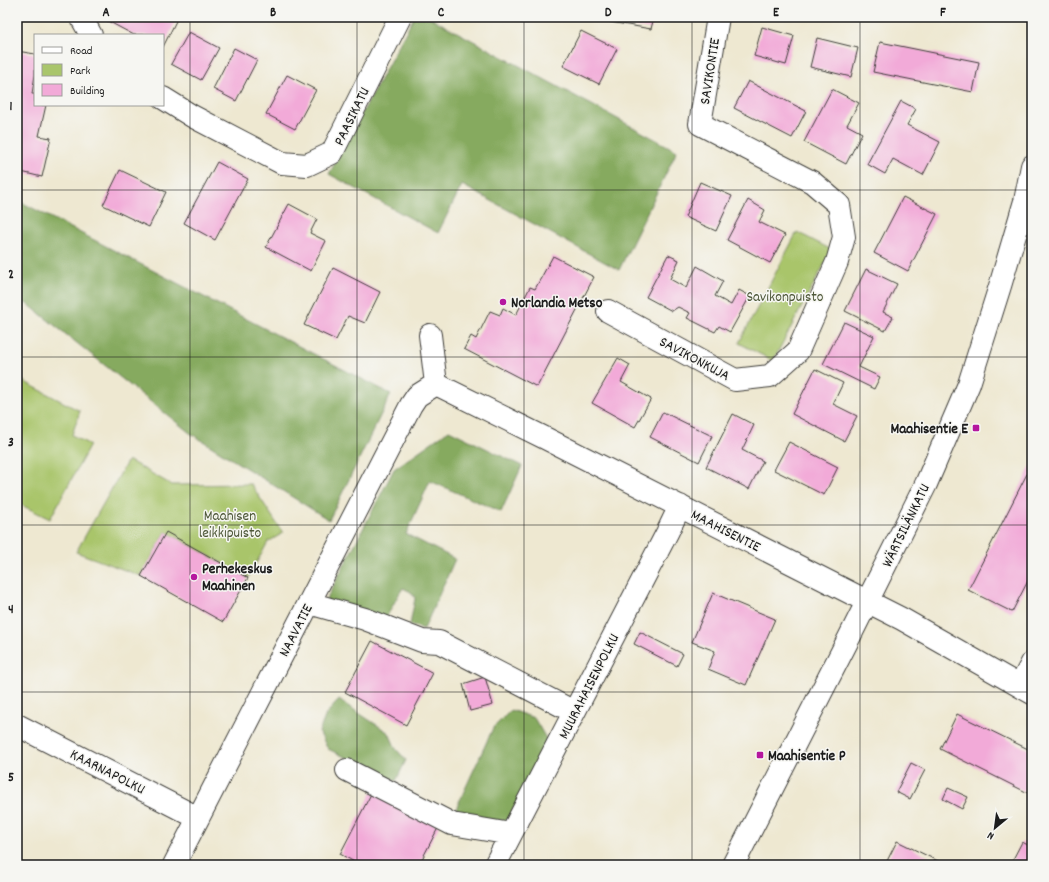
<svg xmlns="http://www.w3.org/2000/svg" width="1049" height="882" viewBox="0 0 1049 882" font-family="Dekko,sans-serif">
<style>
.green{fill:#a9c56b;stroke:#627044}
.forest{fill:#86aa5f;stroke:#51633e}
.building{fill:#f2aad8}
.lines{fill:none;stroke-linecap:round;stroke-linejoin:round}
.minor-casing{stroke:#3c3b37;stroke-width:24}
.minor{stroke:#fff;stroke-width:22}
.grid{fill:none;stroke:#1c1c1c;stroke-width:1;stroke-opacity:0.55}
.poi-dot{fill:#b5179e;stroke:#f6f6f2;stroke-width:1.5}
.labels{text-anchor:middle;stroke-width:3;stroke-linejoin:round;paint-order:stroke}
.street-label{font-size:15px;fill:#1c1c1c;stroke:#f6f6f2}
.park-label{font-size:15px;fill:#4d5738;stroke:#f6f6f2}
.poi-label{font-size:15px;font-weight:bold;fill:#1c1c1c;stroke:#f6f6f2;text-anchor:start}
.neatline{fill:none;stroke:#1c1c1c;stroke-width:1.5}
.grid-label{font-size:13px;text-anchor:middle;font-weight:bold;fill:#1c1c1c}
</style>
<rect width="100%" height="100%" fill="#f6f6f2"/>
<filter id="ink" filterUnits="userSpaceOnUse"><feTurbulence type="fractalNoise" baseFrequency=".025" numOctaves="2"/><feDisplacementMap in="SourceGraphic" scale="8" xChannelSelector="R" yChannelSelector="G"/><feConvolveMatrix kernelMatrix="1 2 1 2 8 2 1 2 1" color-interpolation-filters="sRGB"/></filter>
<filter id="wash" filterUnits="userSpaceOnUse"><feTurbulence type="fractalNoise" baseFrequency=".012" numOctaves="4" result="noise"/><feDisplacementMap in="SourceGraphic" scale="16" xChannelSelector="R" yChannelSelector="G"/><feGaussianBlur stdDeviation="0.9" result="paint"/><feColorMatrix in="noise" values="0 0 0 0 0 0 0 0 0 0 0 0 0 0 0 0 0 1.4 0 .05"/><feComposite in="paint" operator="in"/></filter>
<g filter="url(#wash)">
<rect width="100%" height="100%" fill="#eee8d1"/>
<!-- green -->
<path class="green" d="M797 232 832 250 773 361 739 343Z
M23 381 80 411 72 435 90 445 50 519 17 503V399Z
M128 460 172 485 251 484 283 533 268 542 248 578 166 532 141 576 76 552Z"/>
<!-- forest -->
<path class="forest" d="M414 17H429L677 151 619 270 462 185 438 233 329 174Z
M17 200 391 394 329 520 190 433 29 305 17 299Z
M449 430 522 466 501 512 430 481 406 534 455 559 424 629 410 625 415 598 411 592 403 588 399 594 386 618 326 600 394 469Z
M339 700 389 733 396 749 406 760 396 781 328 749 319 732 326 714Z
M511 710 534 718 547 740 543 750 508 820 493 825 454 813 493 728Z"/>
<g id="blocks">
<!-- building -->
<path class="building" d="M105 17H173L177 19 163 47V35H134L104 19Z
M611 17H654L651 29 610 22Z
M762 27 794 36 786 65 754 56Z
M581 31 617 49 599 84 563 66Z
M189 32 219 48 201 80 171 64Z
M817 38 858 48 851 77 810 67Z
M880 42 979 62 973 92 873 72Z
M234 48 257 60 236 101 213 89Z
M17 51 35 54V75L32 94H35V105H46L39 136 51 138 42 177 17 171V147L20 133 17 132Z
M287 75 316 90 295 129 266 114Z
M748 81 806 111 792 138 734 108Z
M832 89 859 103 847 125 862 133 846 164 804 142Z
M901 101 916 109 907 125 940 142 923 175 893 159 885 174 867 164Z
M217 162 248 179 215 240 184 223Z
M120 170 166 192 149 227 103 205Z
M700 182 732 196 716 231 685 217Z
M903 197 937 214 908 271 874 253Z
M748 200 765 210 759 222 785 235 770 263 727 240Z
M289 204 317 219 310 233 326 241 311 271 266 247Z
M668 255 679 260 670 279 686 288 697 266 723 281 715 296 731 305 739 290 750 296 730 332 719 326 715 332 687 318 690 313 678 307 672 311 646 297Z
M553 256 594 277 537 387 464 349 471 336 476 339 490 311 500 315 503 308 516 315 530 287 535 289Z
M333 268 380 292 365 323 348 316 336 340 304 325Z
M866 269 897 284 883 312 893 317 885 331 845 311Z
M844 322 874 336 859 367 880 377 874 389 823 364Z
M618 358 630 365 621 382 651 399 635 427 592 403Z
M815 369 843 383 833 404 857 416 844 441 792 414Z
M663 412 712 436 699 462 650 437Z
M733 414 754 425 742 450 763 461 749 489 706 467Z
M789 442 838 467 824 495 774 470Z
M1032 464V573L1012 612 968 590Z
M166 532 248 578 223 622 141 576Z
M713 593 775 619 746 685 708 669 715 651 692 642Z
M640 632 683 654 677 666 634 644Z
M372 641 433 673 406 725 345 692Z
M17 651 21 653 17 660Z
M485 677 493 705 470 711 463 684Z
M957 714 1032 751V795L940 749Z
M911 763 925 770 910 799 896 792Z
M948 788 968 797 962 809 943 799Z
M372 792 439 826 419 865H360L340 854Z
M897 841 942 863 941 865H885Z
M1022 842 1032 847V865H1010Z"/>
</g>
</g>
<g filter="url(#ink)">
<use href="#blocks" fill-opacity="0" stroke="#3c3b37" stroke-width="1"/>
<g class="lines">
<defs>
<path id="minor" d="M81 17 91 35
M163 98 192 116 282 163 307 165 332 153 400 17
M608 311 735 380 770 376 798 351 837 262 844 237 839 205 812 182 700 124 718 17
M430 335 436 384
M436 384 545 438 902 619 1032 693
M309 603 365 619 422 641 439 642 574 712
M1020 686 1032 663
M17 725 198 818
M347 770 452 824 511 834
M174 865 411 405 417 396 436 384
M495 865 667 533 680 506
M733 865 849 638 926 484 969 384 1000 286 1025 201 1032 166"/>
</defs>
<!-- minor casing -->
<use href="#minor" class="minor-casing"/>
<!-- minor -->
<use href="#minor" class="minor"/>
</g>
</g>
<!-- grid -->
<path class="grid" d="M190 17V865M357 17V865M524 17V865M692 17V865M860 17V865M17 190H1032M17 357H1032M17 525H1032M17 692H1032"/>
<!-- markers -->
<g class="poi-dot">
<circle cx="503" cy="302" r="4"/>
<rect x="972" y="424" width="8" height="8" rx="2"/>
<circle cx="194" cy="577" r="4"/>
<rect x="756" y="751" width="8" height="8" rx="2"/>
</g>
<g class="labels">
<!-- street labels -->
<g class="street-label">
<text transform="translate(709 71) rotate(-81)" y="5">SAVIKONTIE</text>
<text transform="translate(351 116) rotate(-64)" y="5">PAASIKATU</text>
<text transform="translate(695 358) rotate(28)" y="5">SAVIKONKUJA</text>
<text transform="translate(905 525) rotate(-64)" y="5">WÄRTSILÄNKATU</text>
<text transform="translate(726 530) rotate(27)" y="5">MAAHISENTIE</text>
<text transform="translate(295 630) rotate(-63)" y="5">NAAVATIE</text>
<text transform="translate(588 686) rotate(-63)" y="5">MUURAHAISENPOLKU</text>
<text transform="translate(108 771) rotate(27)" y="5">KAARNAPOLKU</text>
</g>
<!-- park labels -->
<g class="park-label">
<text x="785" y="301">Savikonpuisto</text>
<text x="230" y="520">Maahisen<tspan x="230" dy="17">leikkipuisto</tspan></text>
</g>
<!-- poi labels -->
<g class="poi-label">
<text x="511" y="307">Norlandia Metso</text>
<text x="968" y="433" text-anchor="end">Maahisentie E</text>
<text x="202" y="573">Perhekeskus<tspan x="202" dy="17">Maahinen</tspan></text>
<text x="768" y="760">Maahisentie P</text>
</g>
</g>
<!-- margin -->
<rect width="1049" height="882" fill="none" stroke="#f6f6f2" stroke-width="44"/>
<!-- legend -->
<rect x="34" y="34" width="130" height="72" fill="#f6f6f2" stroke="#9f9f9c"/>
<rect x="42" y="47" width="20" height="6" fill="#ffffff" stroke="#9f9f9c"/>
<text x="70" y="54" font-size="12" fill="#1c1c1c">Road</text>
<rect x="42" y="64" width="20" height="12" fill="#a9c56b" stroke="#9f9f9c"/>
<text x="70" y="74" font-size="12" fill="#1c1c1c">Park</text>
<rect x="42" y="84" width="20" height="12" fill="#f2aad8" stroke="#9f9f9c"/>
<text x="70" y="94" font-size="12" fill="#1c1c1c">Building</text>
<!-- north arrow -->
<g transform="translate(995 828) rotate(209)" stroke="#f6f6f2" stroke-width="3" paint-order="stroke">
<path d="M0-3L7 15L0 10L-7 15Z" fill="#1c1c1c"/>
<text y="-6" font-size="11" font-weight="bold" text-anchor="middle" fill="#1c1c1c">N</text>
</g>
<rect x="22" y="22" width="1005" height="838" class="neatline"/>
<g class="grid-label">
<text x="106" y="16">A</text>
<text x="273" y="16">B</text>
<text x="441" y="16">C</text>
<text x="608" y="16">D</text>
<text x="776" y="16">E</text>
<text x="943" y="16">F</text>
<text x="11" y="110">1</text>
<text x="11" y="278">2</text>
<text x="11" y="446">3</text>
<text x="11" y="613">4</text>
<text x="11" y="781">5</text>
</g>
</svg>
